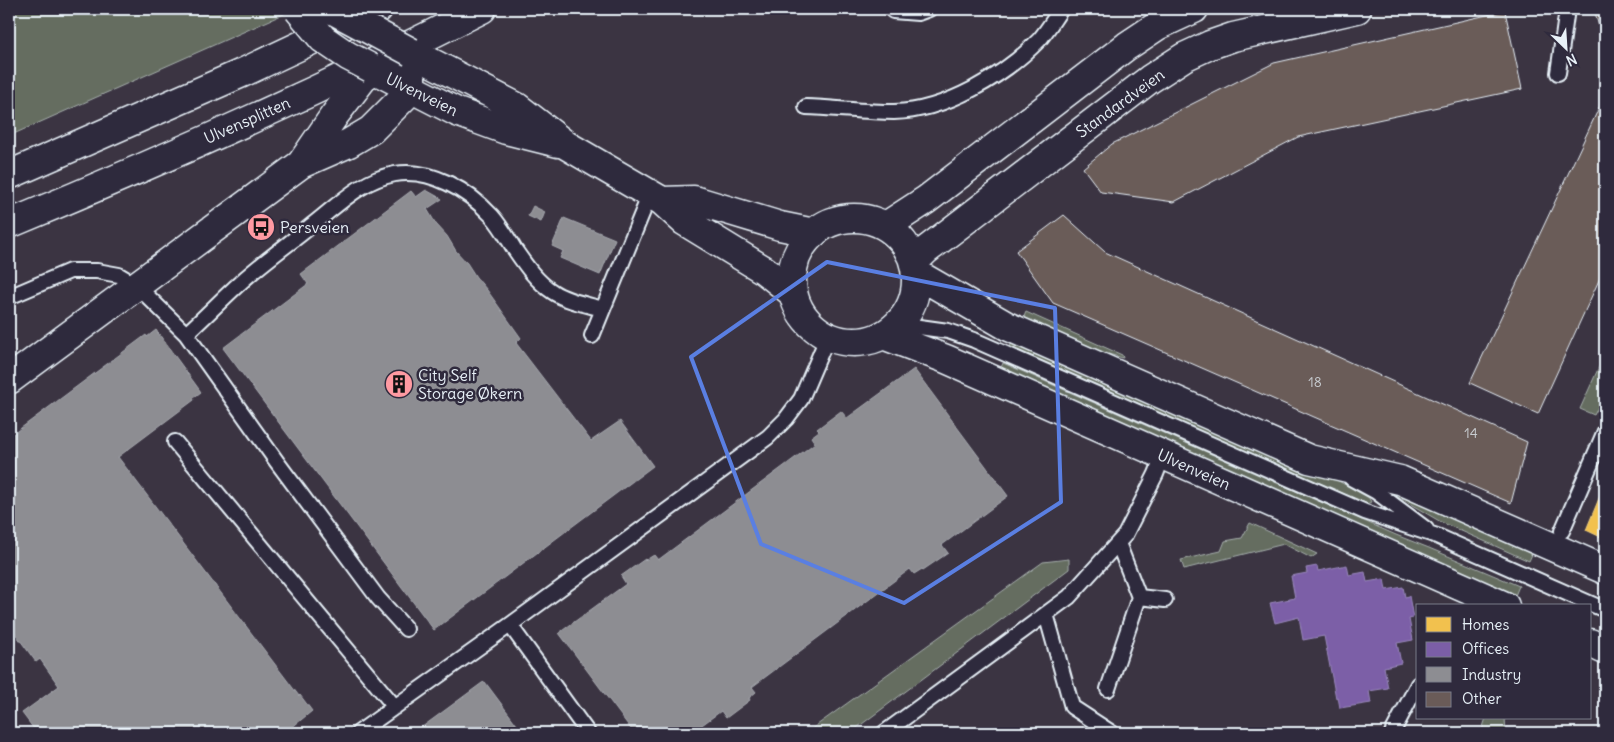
<svg xmlns="http://www.w3.org/2000/svg" width="1614" height="742" viewBox="0 0 1614 742" font-family="Delius,sans-serif">
<style>
.green{fill:#656d60;stroke:#a6afac}
.homes{fill:#f2c14e;stroke:#efcf81}
.offices{fill:#7b5ea7;stroke:#9c8abf}
.industry{fill:#8d8d92;stroke:#a8abb1}
.building{fill:#6a5b58;stroke:#e8f1f8}
.lines{fill:none;stroke-linecap:round;stroke-linejoin:round}
.lane-casing{stroke:#e8f1f8;stroke-width:18}
.secondary-casing{stroke:#e8f1f8;stroke-width:31}
.highway-casing{stroke:#e8f1f8;stroke-width:31}
.lane{stroke:#2f2a3d;stroke-width:14}
.secondary{stroke:#2f2a3d;stroke-width:28}
.highway{stroke:#2f2a3d;stroke-width:28}
.secondary-bridge-casing{stroke:#e8f1f8;stroke-width:31;stroke-linecap:butt}
.secondary-bridge{stroke:#2f2a3d;stroke-width:28}
.marked{fill:none;stroke:#5a7fe2;stroke-width:4;stroke-linejoin:round}
.labels{text-anchor:middle;stroke-width:5;stroke-linejoin:round;paint-order:stroke}
.number-label{font-size:14px;fill:#c8ccd0}
.street-label{font-size:16px;fill:#e8f1f8;stroke:#2f2a3d}
.poi-label{font-size:16px;fill:#e8f1f8;stroke:#2f2a3d;text-anchor:start}
</style>
<rect width="100%" height="100%" fill="#3b3442"/>
<filter id="ink" filterUnits="userSpaceOnUse"><feTurbulence type="fractalNoise" baseFrequency=".02" numOctaves="2"/><feDisplacementMap in="SourceGraphic" scale="10" xChannelSelector="R" yChannelSelector="G"/><feConvolveMatrix kernelMatrix="1 2 1 2 8 2 1 2 1" color-interpolation-filters="sRGB"/></filter>
<g filter="url(#ink)">
<!-- green -->
<path class="green" d="M9 9H295L9 136Z
M1026 312 1122 355 1123 358 1064 342 1021 323Z
M1014 338 1333 478 1369 498 1371 502 1367 504 1010 347Z
M1603 358 1605 359V394L1594 415 1580 409Z
M1003 363 1396 535 1429 548 1519 586 1514 598 999 372Z
M1395 490 1534 550 1529 561 1441 522 1395 495Z
M1250 523 1317 554 1311 558 1284 544 1184 569 1181 560 1221 551 1225 541 1242 538Z
M1069 559V569L850 733H806L1043 562Z
M1486 718H1505L1506 733H1481Z"/>
<!-- homes -->
<path class="homes" d="M1605 484V539L1586 530Z"/>
<!-- offices -->
<path class="offices" d="M1347 565 1349 575 1365 572 1367 582 1384 579 1386 590 1403 587 1405 597 1409 596 1413 618 1409 619 1413 640 1397 643 1401 663 1384 667 1388 688 1369 691 1371 703 1340 708 1338 697 1336 698 1324 636 1303 640 1299 617 1275 623 1270 603 1295 598 1291 576 1307 573 1306 568 1317 566 1318 571Z"/>
<!-- industry -->
<path class="industry" d="M426 190 442 199 427 209 436 224 447 236 456 251 467 263 476 277 487 290 521 338 516 343 591 441 620 421 653 466 434 630 223 348 308 284 301 274 411 191 416 197Z
M533 206 545 212 541 222 528 216Z
M564 218 615 239 600 275 560 258 563 251 552 246Z
M156 330 201 392 193 398 194 400 118 457 299 696 300 695 312 711 285 733H37L22 713 59 686 40 659 36 662 9 625V437L146 335 147 337Z
M914 369 1008 496 942 545 948 553 923 570 922 569 914 574 910 569 752 687 756 692 749 698 750 700 726 718 721 711 691 733H634L559 633 626 584 621 576 645 559 646 560 654 555 658 560 815 443 811 437 819 431 817 429 841 411 847 418Z
M485 682 523 733H414L482 683Z"/>
<!-- building -->
<path class="building" d="M1594 9H1605V48Z
M1505 11 1522 89 1298 137 1174 202 1101 192 1083 168 1112 144 1274 63Z
M1605 95V267L1538 414 1470 383Z
M1064 215 1105 252 1527 442 1511 503 1053 303 1016 251Z"/>
<g class="lines">
<defs>
<path id="lane" d="M891 9 893 11 918 13 929 9
M1558 73 1567 9
M806 107C835 108 865 112 894 112 945 111 1004 76 1039 40 1047 31 1054 19 1061 9
M9 297 70 271H97L119 275 136 285 186 334 277 462 378 598 406 629
M898 324 948 331 974 340 1365 512 1437 536 1605 610
M186 334C205 317 222 299 241 282 263 262 289 244 312 225 338 205 361 180 395 174 430 168 468 190 492 216 501 226 508 239 515 250 526 266 537 282 553 292 566 301 588 305 603 309
M592 336 650 194
M175 442 395 707
M1351 478 1375 491 1426 529
M1562 531 1605 431
M1139 597 1165 600
M1046 614 1072 707 1112 733
M510 625 588 733
M1108 689 1139 597 1118 543
M358 733 510 625 768 437 786 419 801 399 828 336
M884 733 1069 597 1125 535 1156 474 1163 456
M1392 733 1418 684"/>
<path id="secondary" d="M411 52 517 107 566 145 662 201 684 221 764 270 793 293
M371 68 457 112 506 130 558 143
M301 164 334 116 371 68 387 62
M662 201 694 200 780 226 814 233
M792 280a62 62 0 1 1 124 0a62 62 0 1 1-124 0Z
M886 226 926 200 1127 46 1157 26 1194 9
M914 262 925 251 1150 79 1184 57 1210 45 1233 37 1357 9
M917 274 1007 326 1309 459 1400 480 1605 570
M883 335 946 359 1505 606
M9 380 301 164 349 143 371 130 411 90V52
M1590 643 1605 650"/>
<path id="highway" d="M9 175 242 73 378 9
M9 224C169 158 328 87 482 9"/>
</defs>
<!-- lane casing -->
<use href="#lane" class="lane-casing"/>
<!-- secondary casing -->
<use href="#secondary" class="secondary-casing"/>
<!-- highway casing -->
<use href="#highway" class="highway-casing"/>
<!-- lane -->
<use href="#lane" class="lane"/>
<!-- secondary -->
<use href="#secondary" class="secondary"/>
<!-- highway -->
<use href="#highway" class="highway"/>
<defs>
<path id="secondary-bridge" d="M298 9 323 39 348 56 371 68
M331 9 411 52"/>
</defs>
<!-- secondary-bridge casing -->
<use href="#secondary-bridge" class="secondary-bridge-casing"/>
<!-- secondary-bridge -->
<use href="#secondary-bridge" class="secondary-bridge"/>
</g>
</g>
<!-- marked area -->
<path class="marked" d="M827 262 1055 308 1061 502 904 603 761 544 691 357Z"/>
<!-- icons -->
<defs>
<symbol id="bus-disc" viewBox="-11 -11 22 22"><circle r="9.5" fill="#ff9aa2" stroke="#2f2a3d"/><path d="M-5-6H5V4H4V6H2V4H-2V6H-4V4H-5ZM-3.5-4V0h7V-4ZM-3.5 1.2v1.5H-2V1.2ZM2 1.2v1.5H3.5V1.2Z" fill="#111"/></symbol>
<symbol id="building-disc" viewBox="-11 -11 22 22"><circle r="9.5" fill="#ff9aa2" stroke="#2f2a3d"/><path d="M-4-6H4V6H1V3H-1V6H-4ZM-2.5-4.3h1.7v1.8h-1.7ZM.8-4.3h1.7v1.8H.8ZM-2.5-1h1.7V.8h-1.7ZM.8-1h1.7V.8H.8Z" fill="#111"/></symbol>
</defs>
<g fill-rule="evenodd">
<use href="#bus-disc" x="245" y="211" width="32" height="32"/>
<use href="#building-disc" x="383" y="368" width="32" height="32"/>
</g>
<g class="labels">
<!-- number labels -->
<g class="number-label">
<text x="1315" y="387">18</text>
<text x="1471" y="438">14</text>
</g>
<!-- street labels -->
<g class="street-label">
<text transform="translate(422 94) rotate(26)" y="6">Ulvenveien</text>
<text transform="translate(1120 103) rotate(-36)" y="6">Standardveien</text>
<text transform="translate(247 120) rotate(-24)" y="6">Ulvensplitten</text>
<text transform="translate(1194 469) rotate(24)" y="6">Ulvenveien</text>
</g>
<!-- poi labels -->
<g class="poi-label">
<text x="280" y="233">Persveien</text>
<text x="418" y="381">City Self<tspan x="418" dy="18">Storage Økern</tspan></text>
</g>
</g>
<!-- margin -->
<rect width="1614" height="742" fill="none" stroke="#2f2a3d" stroke-width="30"/>
<rect x="15" y="15" width="1584" height="712" fill="none" stroke="#e8f1f8" stroke-width="2" filter="url(#ink)"/>
<!-- legend -->
<rect x="1416" y="604" width="175" height="115" fill="#2f2a3d" stroke="#797a88"/>
<rect x="1426" y="617" width="25" height="15" fill="#f2c14e" stroke="#797a88"/>
<text x="1462" y="630" font-size="15" fill="#e8f1f8">Homes</text>
<rect x="1426" y="642" width="25" height="15" fill="#7b5ea7" stroke="#797a88"/>
<text x="1462" y="654" font-size="15" fill="#e8f1f8">Offices</text>
<rect x="1426" y="667" width="25" height="15" fill="#8d8d92" stroke="#797a88"/>
<text x="1462" y="680" font-size="15" fill="#e8f1f8">Industry</text>
<rect x="1426" y="692" width="25" height="15" fill="#6a5b58" stroke="#797a88"/>
<text x="1462" y="704" font-size="15" fill="#e8f1f8">Other</text>
<!-- north arrow -->
<g transform="translate(1566 48) rotate(155)" stroke="#2f2a3d" stroke-width="4" paint-order="stroke">
<path d="M0-4L9 19L0 12L-9 19Z" fill="#e8f1f8"/>
<text y="-8" font-size="14" font-weight="bold" text-anchor="middle" fill="#e8f1f8">N</text>
</g>
</svg>
